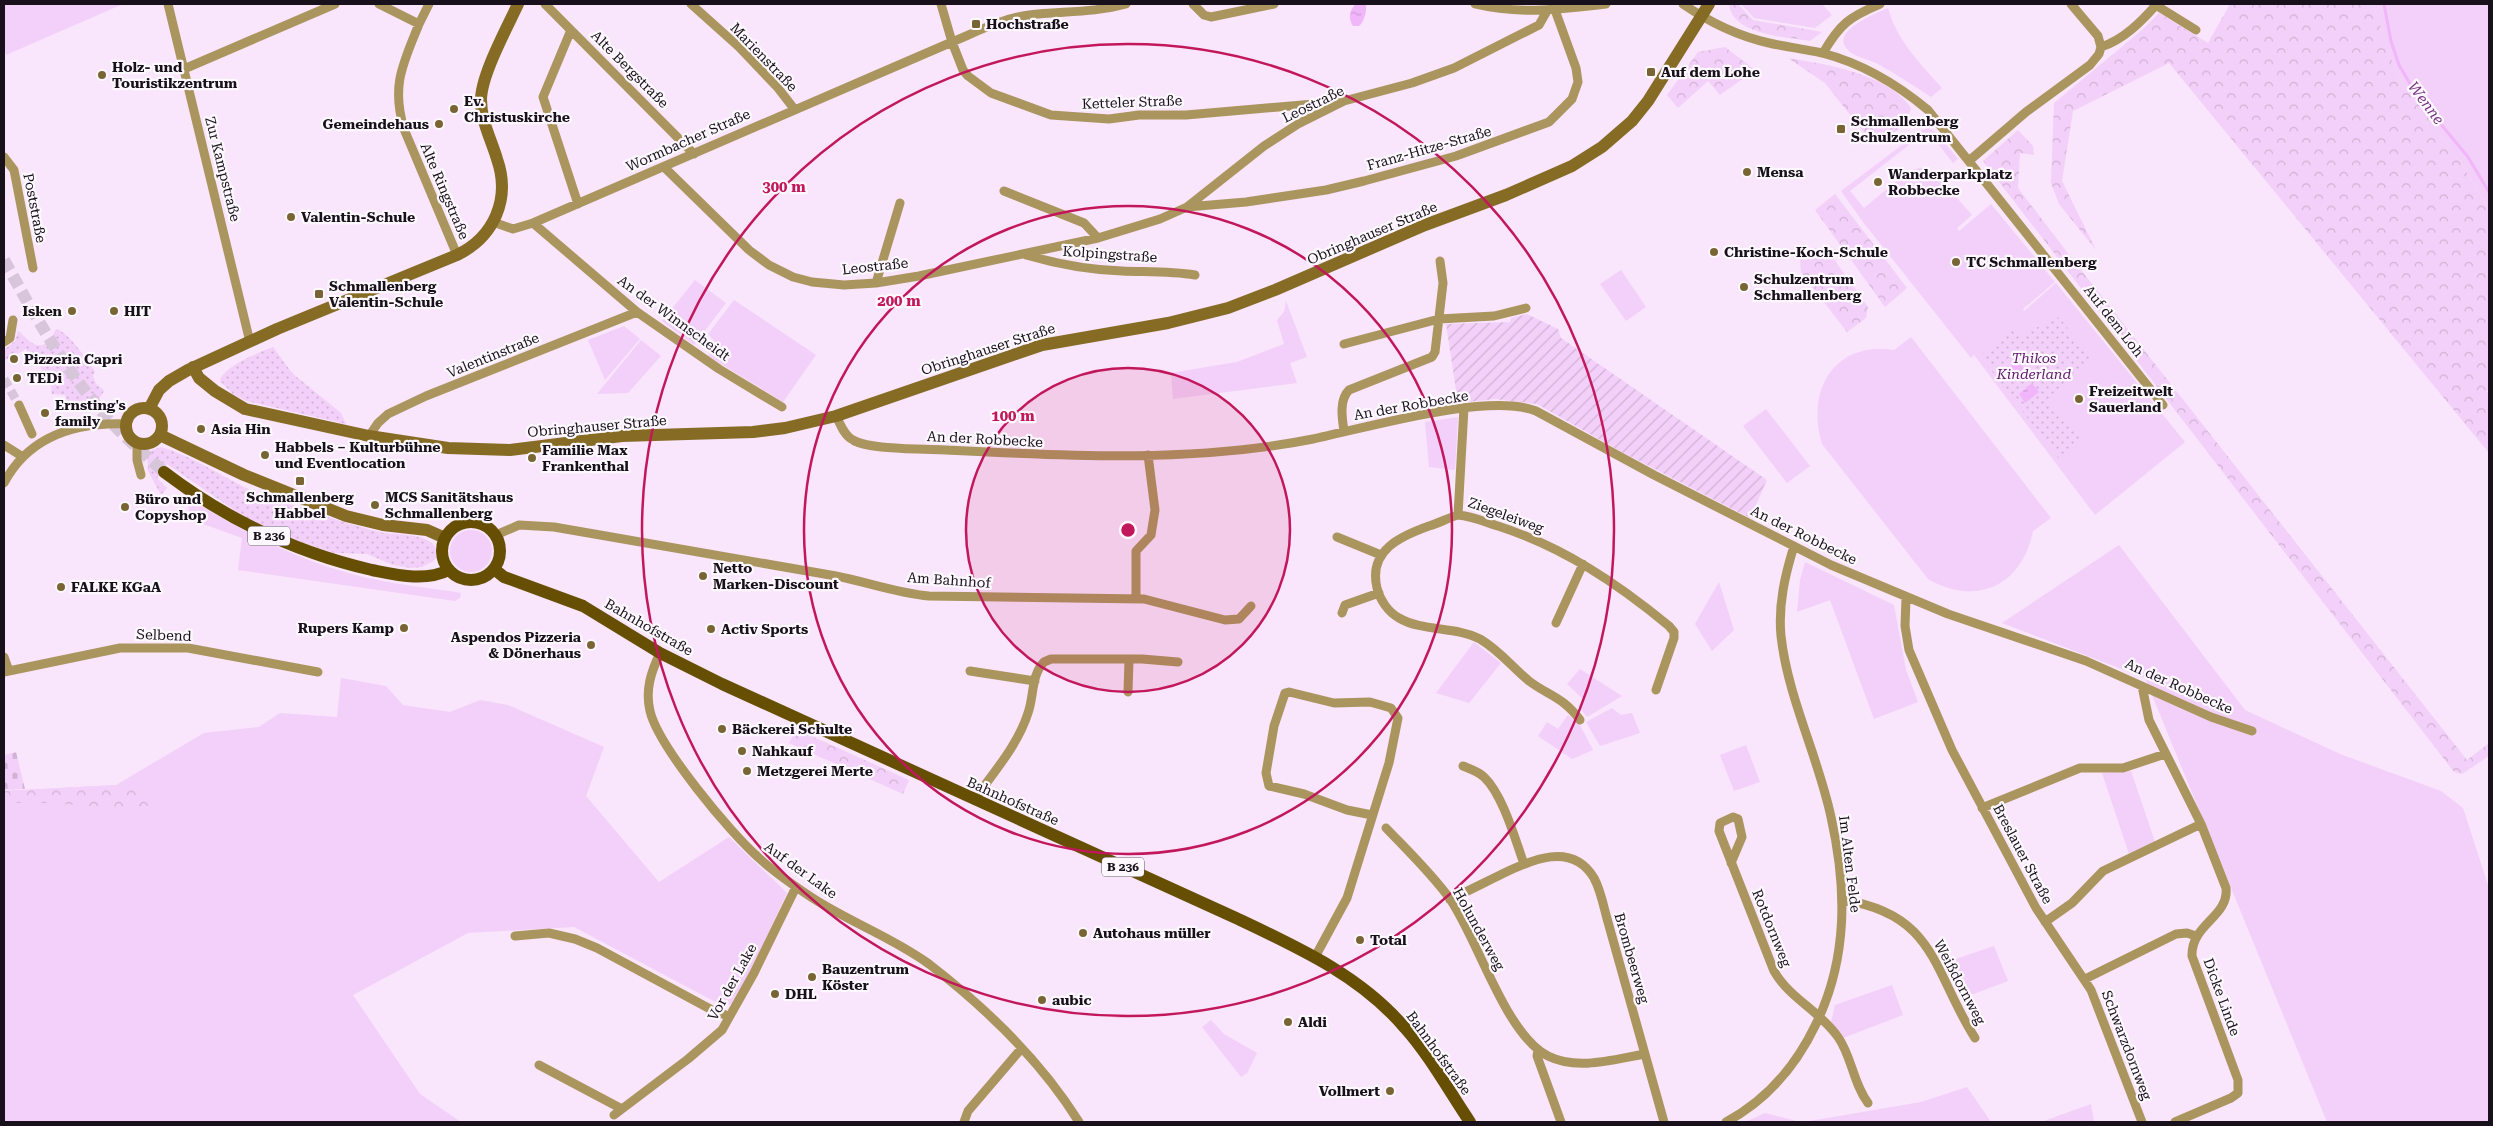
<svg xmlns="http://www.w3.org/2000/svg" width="2493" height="1126" viewBox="0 0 2493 1126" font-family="'Roboto Serif',serif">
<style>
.grass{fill:#f3d0f9}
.forest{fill:url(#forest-crowns)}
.cemetery{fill:url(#cemetery-stones)}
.park{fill:url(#park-dots)}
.garden{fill:url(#garden-furrows)}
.water{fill:url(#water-ripples)}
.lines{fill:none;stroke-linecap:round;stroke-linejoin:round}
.stream{stroke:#f1b5fa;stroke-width:3}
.street-tunnel{stroke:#d7c5da;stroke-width:9;stroke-dasharray:9 4.5;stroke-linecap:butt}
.primary-tunnel{stroke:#d7c5da;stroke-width:12;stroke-dasharray:12 6;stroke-linecap:butt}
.street{stroke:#ab955e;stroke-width:9}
.secondary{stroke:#856b23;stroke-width:12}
.primary{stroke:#664e02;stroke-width:12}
.ring{fill:none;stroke:#c2185b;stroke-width:2.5}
.poi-dot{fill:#796534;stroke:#fdf8fe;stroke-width:2}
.labels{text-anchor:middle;stroke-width:4.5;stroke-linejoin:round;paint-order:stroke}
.shield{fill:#fdf8fe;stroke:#5d565e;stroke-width:1}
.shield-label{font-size:12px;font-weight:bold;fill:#18101a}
.poi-label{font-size:14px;font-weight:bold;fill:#18101a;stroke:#fdf8fe;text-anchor:start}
.street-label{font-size:14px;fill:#18101a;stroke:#fdf8fe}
.park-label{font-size:14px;font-style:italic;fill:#5e1869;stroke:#fdf8fe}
.water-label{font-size:15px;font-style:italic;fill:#763181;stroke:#fdf8fe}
.centre{fill:#c2185b;stroke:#fdf8fe;stroke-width:2.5}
.ring-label{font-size:15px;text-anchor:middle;font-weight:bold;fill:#c2185b;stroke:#fdf8fe;stroke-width:4.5;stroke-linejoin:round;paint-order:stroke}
</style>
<defs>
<pattern id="forest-crowns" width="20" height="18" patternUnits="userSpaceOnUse" patternTransform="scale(1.25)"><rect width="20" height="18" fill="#f3d0f9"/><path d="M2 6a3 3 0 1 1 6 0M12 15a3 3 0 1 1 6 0" fill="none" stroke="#d0b2d5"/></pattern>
<pattern id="cemetery-stones" width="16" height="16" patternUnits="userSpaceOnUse" patternTransform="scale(1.25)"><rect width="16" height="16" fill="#f3d0f9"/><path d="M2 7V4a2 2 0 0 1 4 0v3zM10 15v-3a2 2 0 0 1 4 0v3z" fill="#d0b2d5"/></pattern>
<pattern id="park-dots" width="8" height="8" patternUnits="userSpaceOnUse" patternTransform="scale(1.25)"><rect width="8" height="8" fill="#f3d0f9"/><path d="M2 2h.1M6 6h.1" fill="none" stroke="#d0b2d5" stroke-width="1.8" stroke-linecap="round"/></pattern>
<pattern id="garden-furrows" width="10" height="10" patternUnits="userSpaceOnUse" patternTransform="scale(1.25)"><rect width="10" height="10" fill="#f3d0f9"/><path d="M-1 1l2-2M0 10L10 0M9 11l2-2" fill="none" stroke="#d0b2d5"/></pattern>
<pattern id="water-ripples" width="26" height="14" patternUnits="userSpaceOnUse" patternTransform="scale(1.25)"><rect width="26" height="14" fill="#f1b5fa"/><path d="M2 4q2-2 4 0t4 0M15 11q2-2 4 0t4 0" fill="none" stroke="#ce9bd6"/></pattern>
</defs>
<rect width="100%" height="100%" fill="#f9e5fc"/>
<!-- grass -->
<path class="grass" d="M4 4H123L6 55 4 48Z
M1741 4H1822L1832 15 1815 28 1754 18Z
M2373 4H2489V209L2463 166 2396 72Z
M1888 8C1897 41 1920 63 1942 88L1931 97C1914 86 1896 74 1878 64 1869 59 1853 57 1847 49 1830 31 1877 13 1888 8Z
M1928 128 1936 132 1958 159 1953 163 1930 134H1923L1850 191 1864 208 1910 170 1925 167 1935 173 1972 215 1957 228 1959 231 1991 204 2055 282 2023 309 2024 311 2056 283 2185 442 2095 515 1974 355 1971 358 1863 222 1841 191 1922 130Z
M1621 270 1646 307 1626 321 1600 284Z
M695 280 726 303 694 345 662 321Z
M734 300 816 355 783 402 708 356 717 344 708 334Z
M1286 301 1307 357 1290 363 1297 383 1173 399 1171 373 1237 362 1284 344 1277 320 1284 312Z
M624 326 640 339 605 380 588 340Z
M1911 337 2051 518 2033 531C2022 586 1976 607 1928 579L1822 444C1806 391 1833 341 1894 350Z
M641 340 661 356 628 393 597 394Z
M1766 409 1810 466 1787 483 1743 426Z
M1458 417 1455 470 1429 467 1425 422Z
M189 499C240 529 293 559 352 574 387 584 425 587 461 593L460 598 455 601 238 570 242 538 192 520 187 503Z
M450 551a21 21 0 1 1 42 0a21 21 0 1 1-42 0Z
M2119 545 2245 710 2340 754 2441 791 2463 808 2489 888V1122H2327L2145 678 2002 623Z
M1805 562 1894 605 1906 670 1918 702 1874 719 1830 600 1797 612 1800 580Z
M1719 582 1734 630 1712 651 1695 624Z
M1474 642 1501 663 1469 703 1436 693Z
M1580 669 1622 696 1587 717 1578 706 1584 700 1567 684Z
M341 678 386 686 403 705 450 712 480 700 508 705 604 747 586 796 659 882 729 837 787 893 751 970 731 1004 723 1006 574 927 468 933 353 995 420 1094 461 1122H4V791L116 785 204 733 259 727 280 713 337 717Z
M1612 708 1621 715 1632 713 1640 733 1600 746 1586 722Z
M1568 715 1580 725 1593 750 1572 759 1538 736 1547 722 1558 729Z
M1746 745 1760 782 1734 791 1720 755Z
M2131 771 2155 842 2129 854 2102 773Z
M1994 946 2008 981 1963 998 1947 962Z
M1892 985 1903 1015 1843 1038 1831 1022 1835 1005Z
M1211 1020 1224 1034 1257 1053 1247 1073 1241 1077 1202 1027Z
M1967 1087 1991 1122H1804L1921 1102Z
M2091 1104 2094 1122H2041Z
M1765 1113 1800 1122H1745Z"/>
<!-- forest -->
<path class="forest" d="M1729 4H1738L1753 20 1822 32 1810 41C1786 37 1732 35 1729 4Z
M2230 4H2373L2396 72 2463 166 2489 209V389L2487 391 2489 395V453L2169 63 2073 111 2062 181 2096 250 2059 204 2051 183 2054 103 2142 30 2159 13 2208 43Z
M1725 47 1755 70 1720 95 1708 81 1678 108 1667 95 1698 52Z
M1788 58C1825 64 1889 74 1911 108 1909 119 1897 133 1886 137 1879 140 1872 137 1866 135L1825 83Z
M2018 130 2033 146 2034 155 2020 153 2018 188 2077 265 2467 760 2489 743V756L2462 774 2454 772 1983 161Z
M1835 194 1907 288 1885 307 1815 210Z
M1815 248 1828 251 1868 307 1866 318 1847 332 1801 272 1800 260Z
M796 729 909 780 903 794 789 743Z
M116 785 141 787 152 795 150 806 122 808 29 802 4 804V791Z"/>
<!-- cemetery -->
<path class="cemetery" d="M16 752 25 789 4 790V755Z"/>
<!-- park -->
<path class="park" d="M2059 317 2093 360 2048 399 2081 439 2059 459 1980 356 2012 329 2019 336Z
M57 329C71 335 85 358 95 371L93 376 96 384 104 390C99 405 84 408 71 412L65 395 52 394 51 387 39 365 35 364 26 349 4 361V350L15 341 18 331C26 336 37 356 51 338 55 334 53 331 57 329Z
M273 347 292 373 341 413 346 424 246 401 233 394 220 381C222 367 260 352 273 347Z
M161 447C192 456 218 474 246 488 262 496 277 500 293 505 315 511 336 521 358 526 367 529 375 531 384 533 400 535 445 533 435 560L422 567 411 568 393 565 367 554 334 553 290 538 246 518 167 464 157 478 167 488 161 495 148 471 147 452Z"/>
<!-- garden -->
<path class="garden" d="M1527 314 1558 329 1561 338 1767 480 1750 518 1620 451 1537 404 1495 399 1458 403 1446 324 1510 322 1511 318Z"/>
<!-- water -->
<path class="water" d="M1356 4H1366C1367 11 1364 22 1359 26H1353C1348 18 1349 10 1356 4Z
M2011 368a6 6 0 1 1 12 0a6 6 0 1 1-12 0Z
M2032 383 2039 392 2025 403 2019 394Z"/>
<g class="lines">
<!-- stream -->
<path class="stream" d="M2384 4 2391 41 2399 65 2416 94 2468 157 2489 192"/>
<!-- street-tunnel -->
<path class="street-tunnel" d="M4 379 19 405"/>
<!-- primary-tunnel -->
<path class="primary-tunnel" d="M4 260C34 314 63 367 104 414 122 435 143 453 164 472"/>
<!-- street -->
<path class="street" d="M168 4 250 342
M379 4 419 24C403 64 391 85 404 129L457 255
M545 4 694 154
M691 4 739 47 778 88 795 110
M941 4 952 42 963 70 968 76 991 93 1051 115 1109 119 1139 115H1186L1337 102
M1193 4 1204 15 1211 17 1274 4
M1475 4C1520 15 1561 9 1606 4
M1683 4C1709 22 1738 36 1769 43 1786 47 1804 49 1822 53 1861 63 1898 85 1928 110L2163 405
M2071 4 2098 36 2101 47
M2154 4 2196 30
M419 24 429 4
M571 30 543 97 578 204
M1823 53C1840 24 1849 17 1880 4
M184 69 335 4
M4 157 14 170 33 268
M1970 160 2026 112 2090 65 2099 54 2101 47C2123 40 2141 22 2156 5
M664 167 749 250 769 265 793 277 812 282 844 285 876 283 919 276 1098 238 1160 219 1187 207 1264 146 1298 124 1344 101 1412 83 1454 68 1539 25 1547 11
M1004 191 1084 223 1098 238
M1187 207 1246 202 1326 190 1364 181 1456 156 1549 122 1572 99 1578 82 1576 68 1555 10
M493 222 513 229 533 223 952 42C976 32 1003 18 1029 15 1061 11 1094 13 1126 4
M533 223 637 312 719 369 782 407
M1026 255C1057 264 1089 270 1122 271 1147 272 1171 271 1195 275
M876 283 900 203
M4 342 10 338 13 320
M1344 344 1439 319 1494 316 1526 308
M19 405 32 434
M1464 408 1458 515C1472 516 1485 522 1498 526 1563 547 1617 583 1669 626L1674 632V638L1656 690
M836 416C840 423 844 436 853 440 870 450 925 449 946 450 1068 456 1192 463 1313 439 1366 428 1488 392 1536 411L1654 475 1831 565 1948 614 2086 661 2211 717 2252 731
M1344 431C1342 418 1339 400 1349 390L1432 357 1435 352 1443 283 1440 261
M369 436 378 423 388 414 426 396 637 312
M137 442V460L141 475
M4 445 23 457
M4 483C29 436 76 422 127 424
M1458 515C1448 518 1439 523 1429 526 1401 536 1368 550 1377 588 1380 600 1388 612 1399 618 1423 632 1455 626 1480 639 1499 650 1512 667 1529 681 1549 696 1563 697 1580 720
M496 535 519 525 554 527 836 576C867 582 897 593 929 596L1144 599 1225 620 1239 619 1251 606
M1337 537 1381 555
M1136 598V551L1151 535 1155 510 1148 455
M1906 598 1905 626 1909 650 1952 750 2036 908 2091 990 2142 1122
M1342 613 1345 605 1379 593
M1556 623 1583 564
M660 653C651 672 645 690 650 711 658 746 731 834 759 858 775 873 793 885 811 897 849 922 892 937 929 964 986 1008 1041 1061 1079 1122
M4 657 9 671
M970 671 1035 681
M4 672 120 648H188L318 672
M2142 686 2149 720 2201 824 2226 888C2229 917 2191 924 2192 956L2238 1080V1093L2231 1098 2175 1122
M1128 692 1129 660
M1463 766C1470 769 1478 771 1484 777 1503 795 1515 839 1524 864
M974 800C993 773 1018 745 1028 713 1034 697 1031 675 1044 662L1051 659H1142L1178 662
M1982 808 2080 768H2123L2165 754
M1386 828C1408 851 1431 873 1450 899 1478 939 1505 1034 1548 1056 1578 1071 1615 1059 1645 1054
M1731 863 1742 837 1738 819 1733 817 1720 823 1719 831 1774 971C1790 999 1819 1010 1838 1037 1852 1057 1853 1083 1868 1103
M1450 900C1467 891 1484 883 1502 874 1531 860 1572 841 1594 878 1600 889 1603 903 1606 915L1664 1122
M1843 900C1936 914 1933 972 1975 1038
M2045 922 2072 903 2103 871 2201 824
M515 936 549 933 575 939 597 948 712 1010 728 1016
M1315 957 1347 898 1389 763 1398 718 1391 708 1370 702 1334 703 1289 692 1285 693 1274 726 1266 773 1269 786 1304 794 1347 810 1372 815
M2085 979 2176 934 2187 933 2196 936
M1538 1050 1537 1056 1561 1122
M539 1065 622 1109
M614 1115 688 1059 722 1030 754 973 796 887
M964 1122 968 1111 1021 1049
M1726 1122C1767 1100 1796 1066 1816 1024 1848 958 1847 888 1831 817 1818 756 1788 698 1781 636 1778 605 1785 575 1794 546"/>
<!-- secondary -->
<path class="secondary" d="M193 367 199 378 215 391 245 409 369 436 448 448 510 450 622 436 753 432 785 428 836 416 1042 345 1168 323 1228 308 1275 290 1425 225 1506 195 1572 166 1602 147 1632 121 1648 101 1709 4
M126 426a18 18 0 1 1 36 0a18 18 0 1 1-36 0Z
M149 409 159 390 169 381 188 370 277 329 457 255C494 237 511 199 497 159 491 139 481 121 481 100 481 75 507 28 518 4
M160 435 244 475 346 516 383 525 427 530 445 538"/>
<!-- primary -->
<path class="primary" d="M164 472C227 520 294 552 372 570 397 575 425 582 449 570
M442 551a29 29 0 1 1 58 0a29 29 0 1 1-58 0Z
M494 569 504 577 583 606 660 653 722 684 1236 918C1297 947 1360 975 1405 1028 1430 1056 1449 1091 1470 1122"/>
</g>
<!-- distance rings -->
<circle cx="1128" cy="530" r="162" fill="#c2185b" fill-opacity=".12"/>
<g class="ring">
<circle cx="1128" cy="530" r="162"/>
<circle cx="1128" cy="530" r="324"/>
<circle cx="1128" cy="530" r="486"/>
</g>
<!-- markers -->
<g class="poi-dot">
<rect x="971" y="19" width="10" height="10" rx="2.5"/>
<rect x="1646" y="67" width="10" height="10" rx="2.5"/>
<circle cx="102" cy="75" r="5"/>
<circle cx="454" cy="109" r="5"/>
<circle cx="439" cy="124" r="5"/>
<rect x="1836" y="124" width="10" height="10" rx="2.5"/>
<circle cx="1747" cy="172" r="5"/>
<circle cx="1878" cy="182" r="5"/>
<circle cx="291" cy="217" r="5"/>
<circle cx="1714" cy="252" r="5"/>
<circle cx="1956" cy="262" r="5"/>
<circle cx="1744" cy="287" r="5"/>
<rect x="314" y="289" width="10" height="10" rx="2.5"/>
<circle cx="72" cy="311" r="5"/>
<circle cx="114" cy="311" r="5"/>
<circle cx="14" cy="359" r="5"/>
<circle cx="17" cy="378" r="5"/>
<circle cx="2079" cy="399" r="5"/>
<circle cx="45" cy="413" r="5"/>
<circle cx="201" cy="429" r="5"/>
<circle cx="265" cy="455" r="5"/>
<circle cx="532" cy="458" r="5"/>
<rect x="295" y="476" width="10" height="10" rx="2.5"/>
<circle cx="375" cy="505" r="5"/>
<circle cx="125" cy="507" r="5"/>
<circle cx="703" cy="576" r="5"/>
<circle cx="61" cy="587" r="5"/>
<circle cx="404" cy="628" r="5"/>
<circle cx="711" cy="629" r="5"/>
<circle cx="591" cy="645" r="5"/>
<circle cx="722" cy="729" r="5"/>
<circle cx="742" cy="751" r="5"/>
<circle cx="747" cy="771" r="5"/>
<circle cx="1083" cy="933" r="5"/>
<circle cx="1360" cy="940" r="5"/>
<circle cx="812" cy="977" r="5"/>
<circle cx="775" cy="994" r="5"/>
<circle cx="1042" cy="1000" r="5"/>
<circle cx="1288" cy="1022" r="5"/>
<circle cx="1390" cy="1091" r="5"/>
</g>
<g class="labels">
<!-- shield labels -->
<g class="shield">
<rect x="248" y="526.5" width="42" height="19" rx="4"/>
<rect x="1102" y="857.5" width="42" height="19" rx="4"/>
</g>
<g class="shield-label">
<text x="269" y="540">B 236</text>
<text x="1123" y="871">B 236</text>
</g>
<!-- poi labels -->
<g class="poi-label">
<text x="986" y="29">Hochstraße</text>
<text x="112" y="72">Holz- und<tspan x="112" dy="16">Touristikzentrum</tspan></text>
<text x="1661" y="77">Auf dem Lohe</text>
<text x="464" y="106">Ev.<tspan x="464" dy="16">Christuskirche</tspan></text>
<text x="1851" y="126">Schmallenberg<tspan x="1851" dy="16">Schulzentrum</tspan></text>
<text x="429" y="129" text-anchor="end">Gemeindehaus</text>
<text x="1757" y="177">Mensa</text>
<text x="1888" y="179">Wanderparkplatz<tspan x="1888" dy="16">Robbecke</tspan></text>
<text x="301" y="222">Valentin-Schule</text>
<text x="1724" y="257">Christine-Koch-Schule</text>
<text x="1966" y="267">TC Schmallenberg</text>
<text x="1754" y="284">Schulzentrum<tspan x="1754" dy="16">Schmallenberg</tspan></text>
<text x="329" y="291">Schmallenberg<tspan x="329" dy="16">Valentin-Schule</tspan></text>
<text x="62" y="316" text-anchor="end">Isken</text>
<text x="124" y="316">HIT</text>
<text x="24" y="364">Pizzeria Capri</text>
<text x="27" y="383">TEDi</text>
<text x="2089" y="396">Freizeitwelt<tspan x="2089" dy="16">Sauerland</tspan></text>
<text x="55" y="410">Ernsting's<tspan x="55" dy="16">family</tspan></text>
<text x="211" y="434">Asia Hin</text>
<text x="275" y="452">Habbels – Kulturbühne<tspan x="275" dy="16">und Eventlocation</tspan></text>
<text x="542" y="455">Familie Max<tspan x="542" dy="16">Frankenthal</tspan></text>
<text x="300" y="502" text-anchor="middle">Schmallenberg<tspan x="300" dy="16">Habbel</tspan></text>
<text x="385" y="502">MCS Sanitätshaus<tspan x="385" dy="16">Schmallenberg</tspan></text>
<text x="135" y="504">Büro und<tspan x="135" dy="16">Copyshop</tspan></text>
<text x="713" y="573">Netto<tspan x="713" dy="16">Marken-Discount</tspan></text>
<text x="71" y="592">FALKE KGaA</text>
<text x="394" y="633" text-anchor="end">Rupers Kamp</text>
<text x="721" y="634">Activ Sports</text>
<text x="581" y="642" text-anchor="end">Aspendos Pizzeria<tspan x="581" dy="16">&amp; Dönerhaus</tspan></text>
<text x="732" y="734">Bäckerei Schulte</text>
<text x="752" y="756">Nahkauf</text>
<text x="757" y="776">Metzgerei Merte</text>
<text x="1093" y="938">Autohaus müller</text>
<text x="1370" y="945">Total</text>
<text x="822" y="974">Bauzentrum<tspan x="822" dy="16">Köster</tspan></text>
<text x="785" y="999">DHL</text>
<text x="1052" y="1005">aubic</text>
<text x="1298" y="1027">Aldi</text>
<text x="1380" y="1096" text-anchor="end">Vollmert</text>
</g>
<!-- street labels -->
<g class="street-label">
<text transform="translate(764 57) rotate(46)" y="5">Marienstraße</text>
<text transform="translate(630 69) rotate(45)" y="5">Alte Bergstraße</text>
<text transform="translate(1132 102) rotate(-2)" y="5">Ketteler Straße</text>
<text transform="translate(1313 104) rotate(-26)" y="5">Leostraße</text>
<text transform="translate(688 140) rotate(-24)" y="5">Wormbacher Straße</text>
<text transform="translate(1429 148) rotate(-16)" y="5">Franz-Hitze-Straße</text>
<text transform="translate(223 169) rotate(76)" y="5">Zur Kampstraße</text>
<text transform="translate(445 191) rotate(67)" y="5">Alte Ringstraße</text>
<text transform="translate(35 208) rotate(79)" y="5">Poststraße</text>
<text transform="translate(1372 233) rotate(-23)" y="5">Obringhauser Straße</text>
<text transform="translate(1110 254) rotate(4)" y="5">Kolpingstraße</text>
<text transform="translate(875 266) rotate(-6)" y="5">Leostraße</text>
<text transform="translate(674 318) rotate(36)" y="5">An der Winnscheidt</text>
<text transform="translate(2114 321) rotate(52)" y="5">Auf dem Loh</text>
<text transform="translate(988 349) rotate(-18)" y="5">Obringhauser Straße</text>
<text transform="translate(493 355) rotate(-22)" y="5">Valentinstraße</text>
<text transform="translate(1411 405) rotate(-10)" y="5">An der Robbecke</text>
<text transform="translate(597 426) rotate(-5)" y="5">Obringhauser Straße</text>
<text transform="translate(985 439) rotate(3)" y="5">An der Robbecke</text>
<text transform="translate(1506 515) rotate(20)" y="5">Ziegeleiweg</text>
<text transform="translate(1804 535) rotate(26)" y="5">An der Robbecke</text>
<text transform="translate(949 580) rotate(4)" y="5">Am Bahnhof</text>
<text transform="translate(649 627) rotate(30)" y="5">Bahnhofstraße</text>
<text transform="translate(164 635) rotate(2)" y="5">Selbend</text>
<text transform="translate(2179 686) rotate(24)" y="5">An der Robbecke</text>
<text transform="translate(1013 801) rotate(24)" y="5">Bahnhofstraße</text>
<text transform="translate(2023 854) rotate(62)" y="5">Breslauer Straße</text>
<text transform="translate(1850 864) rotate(83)" y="5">Im Alten Felde</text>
<text transform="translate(801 870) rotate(36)" y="5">Auf der Lake</text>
<text transform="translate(1772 928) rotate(68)" y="5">Rotdornweg</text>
<text transform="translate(1479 929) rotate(61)" y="5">Holunderweg</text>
<text transform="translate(1632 958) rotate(74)" y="5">Brombeerweg</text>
<text transform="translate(732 982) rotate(-61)" y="5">Vor der Lake</text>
<text transform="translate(1960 982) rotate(62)" y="5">Weißdornweg</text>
<text transform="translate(2222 997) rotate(70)" y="5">Dicke Linde</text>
<text transform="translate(2127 1045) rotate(69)" y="5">Schwarzdornweg</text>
<text transform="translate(1439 1053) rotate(54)" y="5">Bahnhofstraße</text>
</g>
<!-- park labels -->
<g class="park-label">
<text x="2034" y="363">Thikos<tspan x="2034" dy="16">Kinderland</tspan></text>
</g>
<!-- water labels -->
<g class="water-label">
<text transform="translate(2426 103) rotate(53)" y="5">Wenne</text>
</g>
</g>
<circle cx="1128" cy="530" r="8" class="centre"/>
<g class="ring-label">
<text x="784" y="192">300 m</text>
<text x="899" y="306">200 m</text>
<text x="1013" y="421">100 m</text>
</g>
<!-- border -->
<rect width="2493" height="1126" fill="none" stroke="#18101a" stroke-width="10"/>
</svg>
